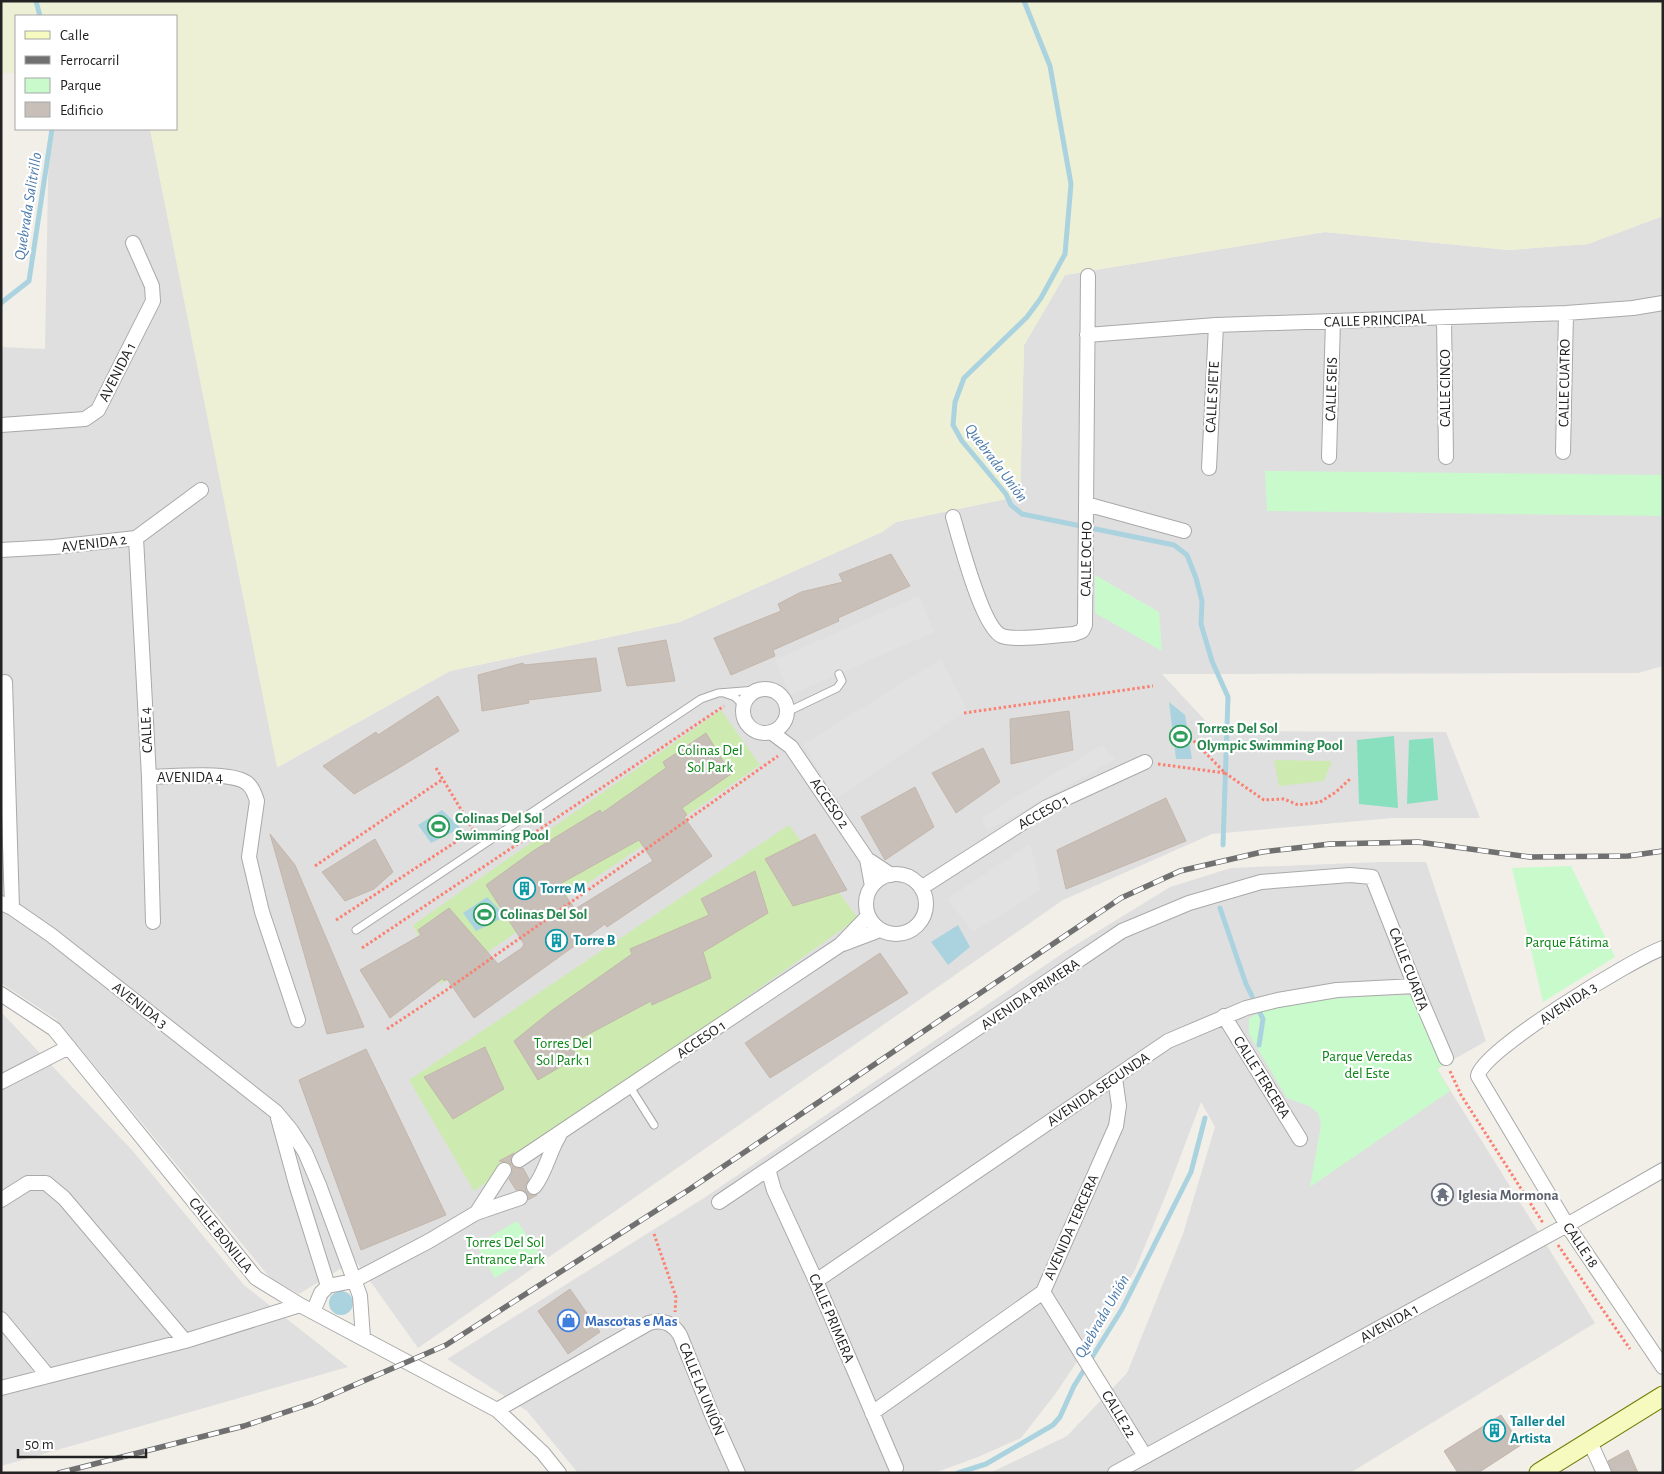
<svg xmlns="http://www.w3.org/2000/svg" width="1664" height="1474" viewBox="0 0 1664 1474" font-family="'Alegreya Sans',sans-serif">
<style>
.residential{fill:#e0dfdf}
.farmland{fill:#eef0d5}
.grass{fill:#cdebb0}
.park{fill:#c8facc}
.pitch{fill:#88e0be}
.parking{fill:#e2e2e2}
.water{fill:#aad3df}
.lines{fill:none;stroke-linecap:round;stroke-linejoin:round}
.stream{stroke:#aad3df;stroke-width:5}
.building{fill:#c7bfb8;stroke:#c4b6ab;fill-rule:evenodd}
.lane-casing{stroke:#a9a9a9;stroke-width:9}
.street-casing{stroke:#a9a9a9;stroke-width:16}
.secondary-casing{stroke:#707d05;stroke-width:21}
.path{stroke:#fa8072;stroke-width:3;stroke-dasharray:2.5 2.5;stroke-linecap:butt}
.lane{stroke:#fff;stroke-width:7}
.street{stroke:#fff;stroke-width:14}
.secondary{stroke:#f7fabf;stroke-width:19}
.rail-casing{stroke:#707070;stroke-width:5.5}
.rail{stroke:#fff;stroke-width:4;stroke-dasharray:11;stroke-linecap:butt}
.labels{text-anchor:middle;stroke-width:4.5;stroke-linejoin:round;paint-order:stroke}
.street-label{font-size:15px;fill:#222;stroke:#fff}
.leisure-label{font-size:15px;font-weight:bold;fill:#27864d;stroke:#fff;text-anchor:start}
.park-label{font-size:15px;fill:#0c8416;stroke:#fff}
.culture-label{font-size:15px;font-weight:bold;fill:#0d838f;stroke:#fff;text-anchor:start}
.worship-label{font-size:15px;font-weight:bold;fill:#5b616d;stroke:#fff;text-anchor:start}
.shop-label{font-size:15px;font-weight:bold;fill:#366cbe;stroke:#fff;text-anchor:start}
.water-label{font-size:16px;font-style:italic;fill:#4a7aab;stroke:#fff}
</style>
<rect width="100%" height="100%" fill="#f2efe9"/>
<!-- residential -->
<path class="residential" d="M49 129H150L278 767 450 671 680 622 882 532 896 522 1020 496 1024 345 1065 275 1325 232 1509 250 1588 244 1663 216V666L1638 673 1162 674 1215 731 1446 732 1480 818H1393L1212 834 1063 900 418 1348 355 1260 299 1294 271 1279 56 1019 1 983V347L45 349Z
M1380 862H1426L1486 1041 1437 1069 1595 1323 1350 1473H990L1067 1436 1127 1373 1183 1234 1215 1127 1201 1102 1167 1192 1135 1270 1106 1319 1056 1393 1021 1438 978 1457 934 1473H578L527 1411 447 1359 704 1198 1066 951 1170 887 1231 868Z
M1 1012 131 1149 244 1285 348 1367 1 1466Z"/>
<!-- farmland -->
<path class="farmland" d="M1 1H1663V216L1588 244 1509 250 1325 232 1065 275 1024 345 1020 496 896 522 882 532 680 622 450 671 277 767 150 129H176V16H16V73H1Z"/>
<!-- grass -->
<path class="grass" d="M721 710 760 765 441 984 413 925Z
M1274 760 1332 761 1324 781 1279 786Z
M789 825 858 918 474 1191 409 1080Z"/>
<!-- park -->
<path class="park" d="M1265 471 1663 475V516L1267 511Z
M1095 575 1159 612 1162 651 1095 613Z
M1571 866 1615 957 1543 1002 1512 868Z
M1413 995 1443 1065 1437 1069 1450 1091 1310 1187 1321 1125 1318 1113 1309 1106 1287 1098 1249 1034V1019C1274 997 1378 996 1413 995Z
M517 1221 538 1252 495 1278 476 1245Z"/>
<!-- pitch -->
<path class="pitch" d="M1394 736 1398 808 1359 804 1357 740Z
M1433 738 1438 800 1407 804 1409 740Z"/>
<!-- parking -->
<path class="parking" d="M919 596 934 632 790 695 775 660Z
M941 659 967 710 835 799 804 744Z
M1102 745 1115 759 987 831 981 818Z
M1030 844 1041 890 973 932 947 899Z"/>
<!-- water -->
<path class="water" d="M1169 702 1185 715 1192 759H1176Z
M442 810 461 828 431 843 418 825Z
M487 897 506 916 476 931 463 913Z
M958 925 970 947 948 965 931 942Z
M329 1303a12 12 0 1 1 24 0a12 12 0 1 1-24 0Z"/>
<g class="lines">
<!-- stream -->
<path class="stream" d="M36 1 40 16
M1024 1 1050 66 1071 184 1065 254 1041 298 1027 317 964 378 955 402 953 425 962 441 1006 494 1011 505 1022 514 1174 545 1187 555 1196 578 1202 601 1201 624 1212 661 1228 697 1223 845
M1 303 29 281 52 129
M1220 908 1246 984 1252 996
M1259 1045 1263 1019 1260 1013
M958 1473 986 1464 1053 1425 1060 1417 1074 1386 1122 1309 1191 1172 1205 1118"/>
</g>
<!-- building -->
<path class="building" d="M891 554 910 586 838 618 839 621 773 650 775 656 731 675 714 638 781 611 778 604 801 592 843 582 839 574Z
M666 640 675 681 627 686 618 648Z
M596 658 601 691 528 700 529 703 482 711 478 675 523 663 524 665Z
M438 696 459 731 397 769 354 794 323 766 376 732 378 735Z
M1069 711 1073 750 1011 764 1010 719Z
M706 733 731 774 682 808 687 815 684 817 712 856 607 927 605 924 474 1018 447 979 444 981 443 978 390 1018 360 970 421 935 418 930 449 908 498 964 522 948 524 944 486 885 533 851 600 810 602 813 666 768 663 762ZM639 840 653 861 575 909 558 885Z
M983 748 1000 782 956 813 932 773Z
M915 787 934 827 885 860 861 817Z
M1166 798 1186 841 1066 889 1057 850Z
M270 834 295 865 364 1027 327 1034Z
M815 834 847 890 793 906 765 859Z
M375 839 393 872 374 889 345 901 322 872Z
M755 871 768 913 703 952 711 978 652 1005 651 1001 570 1044 577 1057 538 1080 514 1041 551 1011 632 954 630 949 709 915 701 899Z
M880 953 908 993 770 1078 745 1043Z
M485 1047 504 1089 453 1119 424 1077Z
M366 1049 446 1215 361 1250 299 1080Z
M514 1153 511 1157 512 1164 516 1168H523L529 1179 525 1186 526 1191 529 1194 537 1195 528 1200 526 1192 516 1190 509 1179 513 1171 512 1166 508 1162 499 1161Z
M570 1289 600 1332 568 1354 538 1311Z
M1501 1415 1521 1445 1478 1473H1458L1444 1451Z
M1628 1450 1638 1473H1613L1608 1461Z"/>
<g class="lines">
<defs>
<path id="lane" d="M724 693 735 697 743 705
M787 712 837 688 842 681 839 674
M356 930 701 699 718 693 756 690
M630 1087 654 1125"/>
<path id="street" d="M1444 318 1446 457
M1087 335 1216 325 1566 313 1633 308 1663 303
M1 425 85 419 98 410 153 301 152 286 133 243
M1563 452 1566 313
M1329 457 1333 321
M1209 468 1216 325
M1086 504 1184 531
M953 517C960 540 982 628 1002 636 1015 641 1058 635 1074 634L1082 631 1085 625 1088 276
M136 538 149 777 153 922
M1 550 54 547 136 538 201 490
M5 682 12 908
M743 711a22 22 0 1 1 44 0a22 22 0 1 1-44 0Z
M771 732 791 747 867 859
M149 777C170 777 234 770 248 784 253 788 255 795 257 801L249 857 262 912 298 1020
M866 904a30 30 0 1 1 60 0a30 30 0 1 1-60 0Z
M872 886 867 859 891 875
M921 888 1047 807 1145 762
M1 903 12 908 51 935 276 1112 291 1130 305 1152 319 1185 360 1296 363 1338
M843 944 880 930
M1663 948C1636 957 1479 1052 1478 1076L1567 1225 1663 1367
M1 994 54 1029 256 1278 300 1305 497 1410 543 1453 559 1473
M1224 1016 1300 1139
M1 1082 69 1047
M278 1118 296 1184 328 1286
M519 1160 840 945 868 916
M768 1169 774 1190 816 1281 896 1468
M534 1187C546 1172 549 1152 559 1136
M1 1200 28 1183H46L64 1198 185 1341
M719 1202 1122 931 1189 903 1261 882 1350 875 1372 877 1415 986 1446 1058
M477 1212 504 1170
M816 1281 1168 1041 1246 1008 1278 1000 1337 990 1415 986
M1043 1292 1145 1456
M313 1312 321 1293 328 1286 353 1281 429 1241 476 1213 520 1198
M1 1319 48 1376
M1 1388 185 1341 300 1305
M497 1410 649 1323C662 1319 673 1323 680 1335L712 1415 738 1473
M872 1413 1043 1292 1116 1126 1119 1106 1115 1078
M1590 1442 1604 1473
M1115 1473 1567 1225 1663 1170"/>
<path id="secondary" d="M1539 1473 1663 1396"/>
</defs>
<!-- lane casing -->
<use href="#lane" class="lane-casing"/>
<!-- street casing -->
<use href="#street" class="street-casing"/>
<!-- secondary casing -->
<use href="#secondary" class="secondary-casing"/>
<!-- path -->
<path class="path" d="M964 713 1153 686
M739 715 744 727 756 735
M1158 764 1225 773 1193 740
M436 768 477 836
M1225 773 1264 800 1284 799 1298 805 1320 802 1336 792 1350 779
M315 866 443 779
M336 920 474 830
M362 948 724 706
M387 1029 445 991 778 756
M1450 1071 1461 1095 1543 1223
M654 1234 676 1297 675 1312
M1558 1245 1630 1349"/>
<!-- lane -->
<use href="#lane" class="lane"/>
<!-- street -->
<use href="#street" class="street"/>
<!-- secondary -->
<use href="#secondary" class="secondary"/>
<defs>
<path id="rail" d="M59 1473 244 1426 313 1403 446 1345 690 1189 1121 898 1180 871 1262 852 1330 844 1418 842 1530 857 1628 856 1663 851"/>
</defs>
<!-- rail casing -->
<use href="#rail" class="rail-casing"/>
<!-- rail -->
<use href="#rail" class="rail"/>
</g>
<!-- icons -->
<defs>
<symbol id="stadium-ring" viewBox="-11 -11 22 22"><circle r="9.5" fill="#fff" stroke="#2e9e5b" stroke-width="1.5"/><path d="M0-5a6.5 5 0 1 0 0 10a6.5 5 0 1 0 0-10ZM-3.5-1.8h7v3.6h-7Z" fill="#2e9e5b"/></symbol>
<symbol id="building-ring" viewBox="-11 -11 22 22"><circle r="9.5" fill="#fff" stroke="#0f9aa8" stroke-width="1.5"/><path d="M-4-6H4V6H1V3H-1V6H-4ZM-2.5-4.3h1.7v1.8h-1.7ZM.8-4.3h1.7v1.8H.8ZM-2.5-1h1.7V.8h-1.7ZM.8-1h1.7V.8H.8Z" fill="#0f9aa8"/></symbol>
<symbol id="temple-ring" viewBox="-11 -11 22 22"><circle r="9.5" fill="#fff" stroke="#6b7280" stroke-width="1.5"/><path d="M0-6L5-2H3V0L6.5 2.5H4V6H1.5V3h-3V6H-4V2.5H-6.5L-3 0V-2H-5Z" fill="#6b7280"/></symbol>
<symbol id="shop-ring" viewBox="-11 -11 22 22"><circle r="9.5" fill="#fff" stroke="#3f7fe0" stroke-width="1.5"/><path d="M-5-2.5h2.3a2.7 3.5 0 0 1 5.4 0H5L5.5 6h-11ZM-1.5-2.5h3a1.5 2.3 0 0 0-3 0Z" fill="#3f7fe0"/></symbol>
</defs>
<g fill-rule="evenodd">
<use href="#stadium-ring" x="1168" y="724" width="25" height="25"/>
<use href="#stadium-ring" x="426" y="814" width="25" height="25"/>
<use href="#building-ring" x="512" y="876" width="25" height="25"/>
<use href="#stadium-ring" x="472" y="902" width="25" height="25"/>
<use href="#building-ring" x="544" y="928" width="25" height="25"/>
<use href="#temple-ring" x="1430" y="1182" width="25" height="25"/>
<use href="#shop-ring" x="556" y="1308" width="25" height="25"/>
<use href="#building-ring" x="1482" y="1418" width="25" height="25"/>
</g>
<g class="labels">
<!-- street labels -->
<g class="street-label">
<text transform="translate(1375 320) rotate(-2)" y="5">CALLE PRINCIPAL</text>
<text transform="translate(117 372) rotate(-63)" y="5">AVENIDA 1</text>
<text transform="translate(1564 383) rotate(-89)" y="5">CALLE CUATRO</text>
<text transform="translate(1445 388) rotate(-90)" y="5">CALLE CINCO</text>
<text transform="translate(1331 389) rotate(-88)" y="5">CALLE SEIS</text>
<text transform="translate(1212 397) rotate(-87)" y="5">CALLE SIETE</text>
<text transform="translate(94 543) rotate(-7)" y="5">AVENIDA 2</text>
<text transform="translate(1086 559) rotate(-89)" y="5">CALLE OCHO</text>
<text transform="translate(146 730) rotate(-93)" y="5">CALLE 4</text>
<text x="190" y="782">AVENIDA 4</text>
<text transform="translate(830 803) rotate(56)" y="5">ACCESO 2</text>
<text transform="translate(1043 812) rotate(-29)" y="5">ACCESO 1</text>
<text transform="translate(1409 969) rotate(69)" y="5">CALLE CUARTA</text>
<text transform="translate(1030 994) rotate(-34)" y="5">AVENIDA PRIMERA</text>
<text transform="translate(1568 1003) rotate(-33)" y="5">AVENIDA 3</text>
<text transform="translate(140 1005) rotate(38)" y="5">AVENIDA 3</text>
<text transform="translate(701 1039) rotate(-34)" y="5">ACCESO 1</text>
<text transform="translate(1262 1077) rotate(58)" y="5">CALLE TERCERA</text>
<text transform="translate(1098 1089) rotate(-34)" y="5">AVENIDA SEGUNDA</text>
<text transform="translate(1071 1227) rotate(-66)" y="5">AVENIDA TERCERA</text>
<text transform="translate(221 1235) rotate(51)" y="5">CALLE BONILLA</text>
<text transform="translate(1581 1245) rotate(56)" y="5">CALLE 18</text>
<text transform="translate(832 1318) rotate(67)" y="5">CALLE PRIMERA</text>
<text transform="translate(1389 1323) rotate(-29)" y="5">AVENIDA 1</text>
<text transform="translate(702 1389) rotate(68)" y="5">CALLE LA UNIÓN</text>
<text transform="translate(1119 1414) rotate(59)" y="5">CALLE 22</text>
</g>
<!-- leisure labels -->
<g class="leisure-label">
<text x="1197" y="733">Torres Del Sol<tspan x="1197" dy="17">Olympic Swimming Pool</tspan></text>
<text x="455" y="823">Colinas Del Sol<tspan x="455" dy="17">Swimming Pool</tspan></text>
<text x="500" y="919">Colinas Del Sol</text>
</g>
<!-- park labels -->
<g class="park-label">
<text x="710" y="755">Colinas Del<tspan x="710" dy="17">Sol Park</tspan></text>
<text x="1567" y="947">Parque Fátima</text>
<text x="563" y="1048">Torres Del<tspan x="563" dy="17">Sol Park 1</tspan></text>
<text x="1367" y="1061">Parque Veredas<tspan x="1367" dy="17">del Este</tspan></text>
<text x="505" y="1247">Torres Del Sol<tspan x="505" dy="17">Entrance Park</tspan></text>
</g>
<!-- culture labels -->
<g class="culture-label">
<text x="540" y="893">Torre M</text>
<text x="573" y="945">Torre B</text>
<text x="1510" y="1426">Taller del<tspan x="1510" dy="17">Artista</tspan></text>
</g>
<!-- worship labels -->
<g class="worship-label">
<text x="1458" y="1200">Iglesia Mormona</text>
</g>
<!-- shop labels -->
<g class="shop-label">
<text x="585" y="1326">Mascotas e Mas</text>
</g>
<!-- water labels -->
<g class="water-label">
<text transform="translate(27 206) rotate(-81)" y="6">Quebrada Salitrillo</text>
<text transform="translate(997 462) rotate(53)" y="6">Quebrada Unión</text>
<text transform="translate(1101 1316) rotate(-60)" y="6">Quebrada Unión</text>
</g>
</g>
<!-- border -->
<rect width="1664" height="1474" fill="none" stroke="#222222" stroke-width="5"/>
<!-- legend -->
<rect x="15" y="15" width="162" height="115" fill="#ffffff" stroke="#a7a7a7"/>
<rect x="25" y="31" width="25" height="8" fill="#f7fabf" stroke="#a7a7a7"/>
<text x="60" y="40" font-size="15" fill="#222222">Calle</text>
<rect x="25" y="56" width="25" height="8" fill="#707070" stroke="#a7a7a7"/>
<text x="60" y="65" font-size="15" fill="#222222">Ferrocarril</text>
<rect x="25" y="78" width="25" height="15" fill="#c8facc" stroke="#a7a7a7"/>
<text x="60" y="90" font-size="15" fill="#222222">Parque</text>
<rect x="25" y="102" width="25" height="15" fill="#c7bfb8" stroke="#a7a7a7"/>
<text x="60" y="115" font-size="15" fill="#222222">Edificio</text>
<!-- scale -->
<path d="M18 1449v8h128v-8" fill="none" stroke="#222222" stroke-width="2.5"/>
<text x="25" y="1449" font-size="15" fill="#222222" stroke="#ffffff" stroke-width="4" paint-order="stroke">50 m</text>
</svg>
